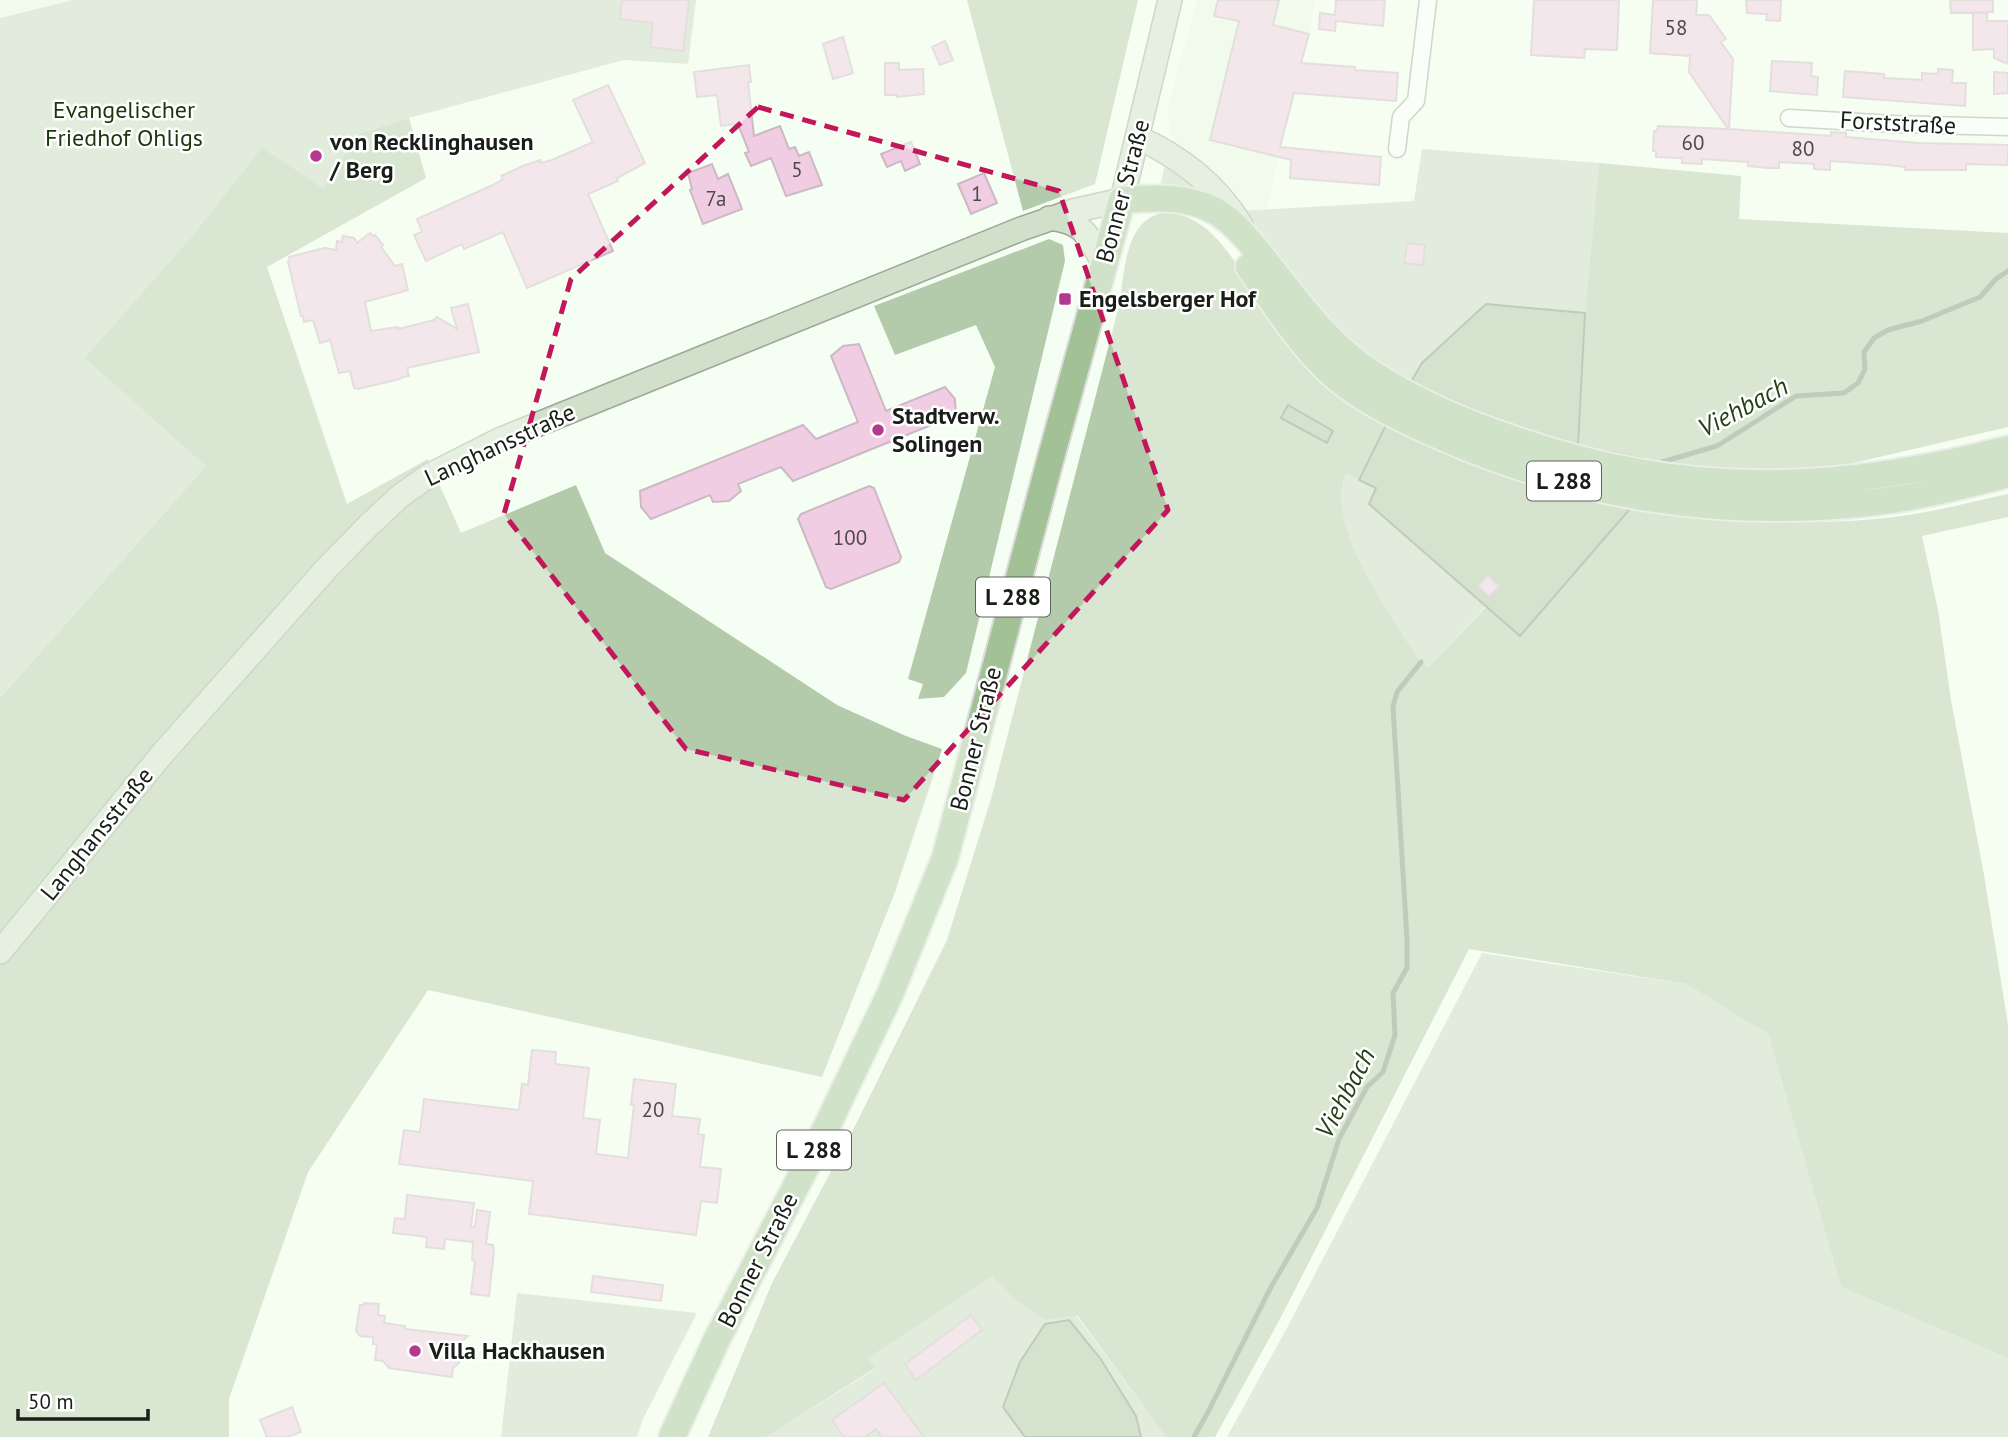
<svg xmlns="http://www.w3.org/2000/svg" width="2008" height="1437" viewBox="0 0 2008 1437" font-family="'PT Sans',sans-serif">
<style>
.built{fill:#e9f9e3}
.green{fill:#c9d7c4}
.forest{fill:#b3caab}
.water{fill:#abc1a3;stroke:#7f9079;stroke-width:2}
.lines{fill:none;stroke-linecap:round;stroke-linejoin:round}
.stream{stroke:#7f9079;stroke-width:5}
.building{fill:#f0cde2;stroke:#cbbac4;stroke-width:2}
.street-casing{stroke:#9da899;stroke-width:19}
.secondary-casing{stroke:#9da899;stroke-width:26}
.primary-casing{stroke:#dadbda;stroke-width:30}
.street{stroke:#fff;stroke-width:16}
.secondary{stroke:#d0e0ca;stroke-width:23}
.primary{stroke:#a2c196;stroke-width:26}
.marked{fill:none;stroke:#c2185b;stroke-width:5;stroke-dasharray:14 9;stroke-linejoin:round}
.poi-dot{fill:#b2398d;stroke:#fff;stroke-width:2.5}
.labels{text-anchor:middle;stroke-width:5;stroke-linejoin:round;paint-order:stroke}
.number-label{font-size:21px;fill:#4f4a4a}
.shield{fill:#fff;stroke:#5e625d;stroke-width:2}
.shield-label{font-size:23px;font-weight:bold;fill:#191e18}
.park-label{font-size:24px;fill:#19380c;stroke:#fff}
.street-label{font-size:24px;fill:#191e18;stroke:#fff}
.poi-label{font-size:24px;font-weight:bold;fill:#191e18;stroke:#fff;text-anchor:start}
.water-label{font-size:26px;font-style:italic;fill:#224115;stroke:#fff}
</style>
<rect width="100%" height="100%" fill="#f5fef2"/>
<!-- built -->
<path class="built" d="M0 0H73L0 18Z
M1197 0H1316L1266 210 1241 211 1173 146 1167 111Z"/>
<!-- green -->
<path class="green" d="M73 0H696L688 64 624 60 409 118 358 134 323 188 262 149 189 240 206 466 0 698V18Z
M1422 149 1599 163 1585 313 1578 446 1426 389 1380 363 1350 342 1321 313 1241 211 1414 201Z
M1166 161 1212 194 1160 186Z
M1387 423 1520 636 1486 606 1428 668 1417 657C1390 614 1323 524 1346 472L1359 480Z
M1482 953 1686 984 1768 1034 1841 1287 2008 1358V1437H1227L1289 1324Z
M992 1275 1012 1297 1076 1315 1166 1437H766L875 1369 868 1358Z
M517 1293 697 1313 643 1419 637 1437H501Z"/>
<!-- forest -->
<path class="forest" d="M967 0H1138L1095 184 1023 211Z
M409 118 426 178 267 267 347 504 428 459 461 533 576 485 605 553 837 705 906 736 942 749 895 892 822 1077 428 990 308 1172 229 1399V1437H0V698L206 466 85 358 189 240 262 148 323 188 358 134Z
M1599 163 1741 176 1739 219 2008 233V427L1832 468 1749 471 1713 469 1621 457 1578 446 1585 313Z
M1168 212C1224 220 1242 282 1274 321 1285 333 1299 343 1311 354 1336 377 1362 400 1387 423L1359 480 1346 473C1323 524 1391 615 1417 657L1428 668 1487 606 1521 635 1629 510C1721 520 1815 529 1908 515 1941 510 1975 501 2008 494V517L1922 536 1938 610 1951 700 1984 875 2008 1025V1358L1841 1287 1768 1034 1686 984 1469 949 1280 1319 1215 1437H1166L1077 1315 1045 1320 1012 1297 992 1276 868 1358 875 1368 766 1437H708L772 1283 856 1124 947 940 991 799 1119 306C1125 272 1124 216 1168 212Z
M1049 239 1063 245 1065 261 966 673 944 697 918 699 923 684 908 679 995 367 976 325 895 355 874 306Z"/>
<!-- water -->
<path class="water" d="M1486 304 1585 313 1578 446 1641 458 1629 510 1520 636 1369 504 1376 488 1359 480 1387 423 1422 363Z
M1288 405 1333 431 1327 443 1281 418Z
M1069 1320 1100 1358 1136 1416 1141 1437H1025L1003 1407 1020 1362 1045 1324Z"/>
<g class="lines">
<!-- stream -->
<path class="stream" d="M1655 464 1717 446 1796 396 1844 393 1858 383 1865 369 1864 352 1874 338 1888 330 1922 321 1980 297 1996 279 2008 271
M1194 1437 1207 1414 1271 1287 1317 1208 1339 1139 1367 1087 1383 1072 1395 1035 1393 993 1407 968V939L1393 707 1397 692 1421 662"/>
</g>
<!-- building -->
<path class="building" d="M622 0H689L683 51 650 47 653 23 620 19Z
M1218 0H1279L1273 25 1309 34 1301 63 1355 67V70L1398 73 1396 101 1294 93 1280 147 1381 157 1379 185 1290 178 1291 160 1210 140 1239 21 1214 16Z
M1336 0H1385L1383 26 1336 21 1335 31 1319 29 1320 13 1335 15Z
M1534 0H1619L1617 50 1585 49 1584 58 1531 55Z
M1653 0H1697L1696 15H1709L1726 39 1721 42 1733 59 1729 129 1831 136V132L1846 133V137L1918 143 2008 145V165L1966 164V170H1905V167L1888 165 1830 161V170L1814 169V164L1779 162V168H1769L1748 166V162L1702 159V164L1682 163V158L1656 157V151H1653L1654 131H1657L1658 126 1728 129 1689 72 1690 56 1650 53Z
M1746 0H1781L1780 21 1766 20 1767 14 1747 13Z
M1950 0H1993V12L1951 13Z
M1973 13H1987V21H2008V64L1994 58V49L1973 50Z
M843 37 853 73 833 79 823 44Z
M945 41 953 60 940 65 932 47Z
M1772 61 1812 63 1811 76 1818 77 1817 95 1770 91Z
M885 63H899V70L923 69 924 94 897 97V95H885Z
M749 65 751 82H748L754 136 780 126 789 149 795 147 799 156 809 152 822 185 786 196 771 158 751 166 745 153 749 152 738 124 721 126 717 95 697 97 694 72Z
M1938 69 1953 70 1952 83H1966L1965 106 1843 97 1845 71 1884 74V78L1922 80V73L1938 74Z
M1994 72 2008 73V93L1994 94Z
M608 85 645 163 617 178 618 181 588 194 613 251 527 288 503 232 464 249 462 244 426 261 414 235 422 232 417 219 493 185 503 179 501 176 523 166 540 160 541 163 552 160 593 142 573 100Z
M911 142 920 164 905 171 901 161 887 167 881 154Z
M712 164 718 179 728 174 742 209 703 224 690 190 692 189 688 173Z
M984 173 997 203 971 214 958 184Z
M370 233 373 236 375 235 383 245 381 247 395 266 402 264 408 290 365 302 371 331 398 327V329L434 320 437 317 457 329 451 308 468 304 479 352 407 368 409 376 400 378V379L358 389 354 388 350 371 339 373 330 340 320 343 313 320 304 322 303 316H301L288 262 290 261 289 257 325 248 336 250 337 241 342 242 343 236 354 238 357 243Z
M1407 243 1425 245 1423 265 1404 263Z
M859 344 886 411 945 387 955 399 956 415 793 481 781 467 738 484 741 491 729 501 713 502 710 495 651 519 641 507 640 491 803 425 816 439 858 422 831 356 843 346Z
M869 486 874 488 901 557 899 562 831 589 826 587 798 519 801 514Z
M1488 575 1499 586 1489 597 1478 586Z
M532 1050 556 1052 555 1064 589 1068 583 1118 600 1120 596 1154 628 1158 634 1105H631L634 1079 676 1084 672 1116 700 1119 698 1134 704 1135 700 1167 721 1169 717 1203 701 1201 696 1235 529 1214 533 1181 399 1164 404 1130 420 1132 424 1099 519 1110 522 1084 528 1085Z
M407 1195 474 1203 471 1227H475L477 1210 490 1212 486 1244 493 1245 494 1251 489 1296 471 1294 475 1261 472 1260 473 1242 445 1239 444 1249 426 1247 427 1237 393 1233 395 1218 405 1219Z
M593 1276 663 1285 661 1301 591 1292Z
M364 1303 379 1304 378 1315 385 1316 384 1323 405 1326V1329L468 1336 450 1352 459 1363 453 1368 452 1377 389 1368 383 1361 375 1360 377 1344H373V1337L360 1336 356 1331 360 1305H364Z
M971 1315 982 1330 916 1380 905 1364Z
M884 1383 924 1437H882L876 1429 865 1437H844L832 1420Z
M292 1407 301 1432 287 1437H267L260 1420Z"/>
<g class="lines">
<defs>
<path id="street" d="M1789 118 1894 124 2008 127
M1397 149 1401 117 1416 101 1428 0"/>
<path id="secondary" d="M1137 137C1180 157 1215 183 1241 225
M1049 218C1085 222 1087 235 1104 264
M0 952 163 753 327 568 368 526 399 497 428 476 499 440 1021 229 1073 211 1122 200 1170 0"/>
<path id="primary" d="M1249 267C1274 303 1298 342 1330 372 1363 402 1409 423 1449 440 1581 497 1725 519 1868 503 1916 498 1962 486 2008 474
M672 1437 716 1341 828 1124 890 994 945 858 1048 468 1122 200C1153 198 1186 195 1215 211 1238 224 1257 251 1273 271 1303 309 1331 347 1371 373 1414 401 1462 422 1510 438 1682 499 1833 494 2008 449"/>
</defs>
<!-- street casing -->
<use href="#street" class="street-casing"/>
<!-- secondary casing -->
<use href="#secondary" class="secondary-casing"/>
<!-- primary casing -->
<use href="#primary" class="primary-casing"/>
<!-- street -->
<use href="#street" class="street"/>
<!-- secondary -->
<use href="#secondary" class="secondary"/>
<!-- primary -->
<use href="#primary" class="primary"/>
</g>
<!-- marked area -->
<path d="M0 0H2008V1437H0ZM758 107 1059 191 1168 510 904 800 686 749 504 514 571 279Z" fill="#f5fef2" fill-opacity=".55" fill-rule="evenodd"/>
<path class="marked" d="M758 107 1059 191 1168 510 904 800 686 749 504 514 571 279Z"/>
<!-- markers -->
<g class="poi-dot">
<circle cx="316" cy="156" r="7"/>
<rect x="1058" y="292" width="14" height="14" rx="3.5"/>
<circle cx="878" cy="430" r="7"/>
<circle cx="415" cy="1351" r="7"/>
</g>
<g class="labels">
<!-- number labels -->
<g class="number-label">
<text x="1676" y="35">58</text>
<text x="1693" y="150">60</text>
<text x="1803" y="156">80</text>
<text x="797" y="177">5</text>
<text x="977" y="201">1</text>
<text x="716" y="206">7a</text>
<text x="850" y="545">100</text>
<text x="653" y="1117">20</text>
</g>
<!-- shield labels -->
<g class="shield">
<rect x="1527" y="461.5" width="74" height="39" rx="5"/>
<rect x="976" y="577.5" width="74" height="39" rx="5"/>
<rect x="777" y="1130.5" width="74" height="39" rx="5"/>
</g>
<g class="shield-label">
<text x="1564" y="489">L 288</text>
<text x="1013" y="605">L 288</text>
<text x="814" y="1158">L 288</text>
</g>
<!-- park labels -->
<g class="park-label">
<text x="124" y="118">Evangelischer<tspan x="124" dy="28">Friedhof Ohligs</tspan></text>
</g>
<!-- street labels -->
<g class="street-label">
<text transform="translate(1898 123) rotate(3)" y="8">Forststraße</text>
<text transform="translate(1123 191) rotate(-75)" y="8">Bonner Straße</text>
<text transform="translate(500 445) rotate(-25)" y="8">Langhansstraße</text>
<text transform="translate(976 739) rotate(-76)" y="8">Bonner Straße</text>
<text transform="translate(97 834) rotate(-51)" y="8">Langhansstraße</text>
<text transform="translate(758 1260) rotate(-63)" y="8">Bonner Straße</text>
</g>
<!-- poi labels -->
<g class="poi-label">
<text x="330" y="150">von Recklinghausen<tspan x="330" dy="28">/ Berg</tspan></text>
<text x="1079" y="307">Engelsberger Hof</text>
<text x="892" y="424">Stadtverw.<tspan x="892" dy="28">Solingen</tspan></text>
<text x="429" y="1359">Villa Hackhausen</text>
</g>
<!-- water labels -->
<g class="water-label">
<text transform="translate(1743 407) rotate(-28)" y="9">Viehbach</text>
<text transform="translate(1345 1093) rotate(-62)" y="9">Viehbach</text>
</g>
</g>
<!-- scale -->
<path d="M18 1409v10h130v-10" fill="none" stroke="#191e18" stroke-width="3.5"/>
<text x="28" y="1409" font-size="21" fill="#191e18" stroke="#ffffff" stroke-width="5" paint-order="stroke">50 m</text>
</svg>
